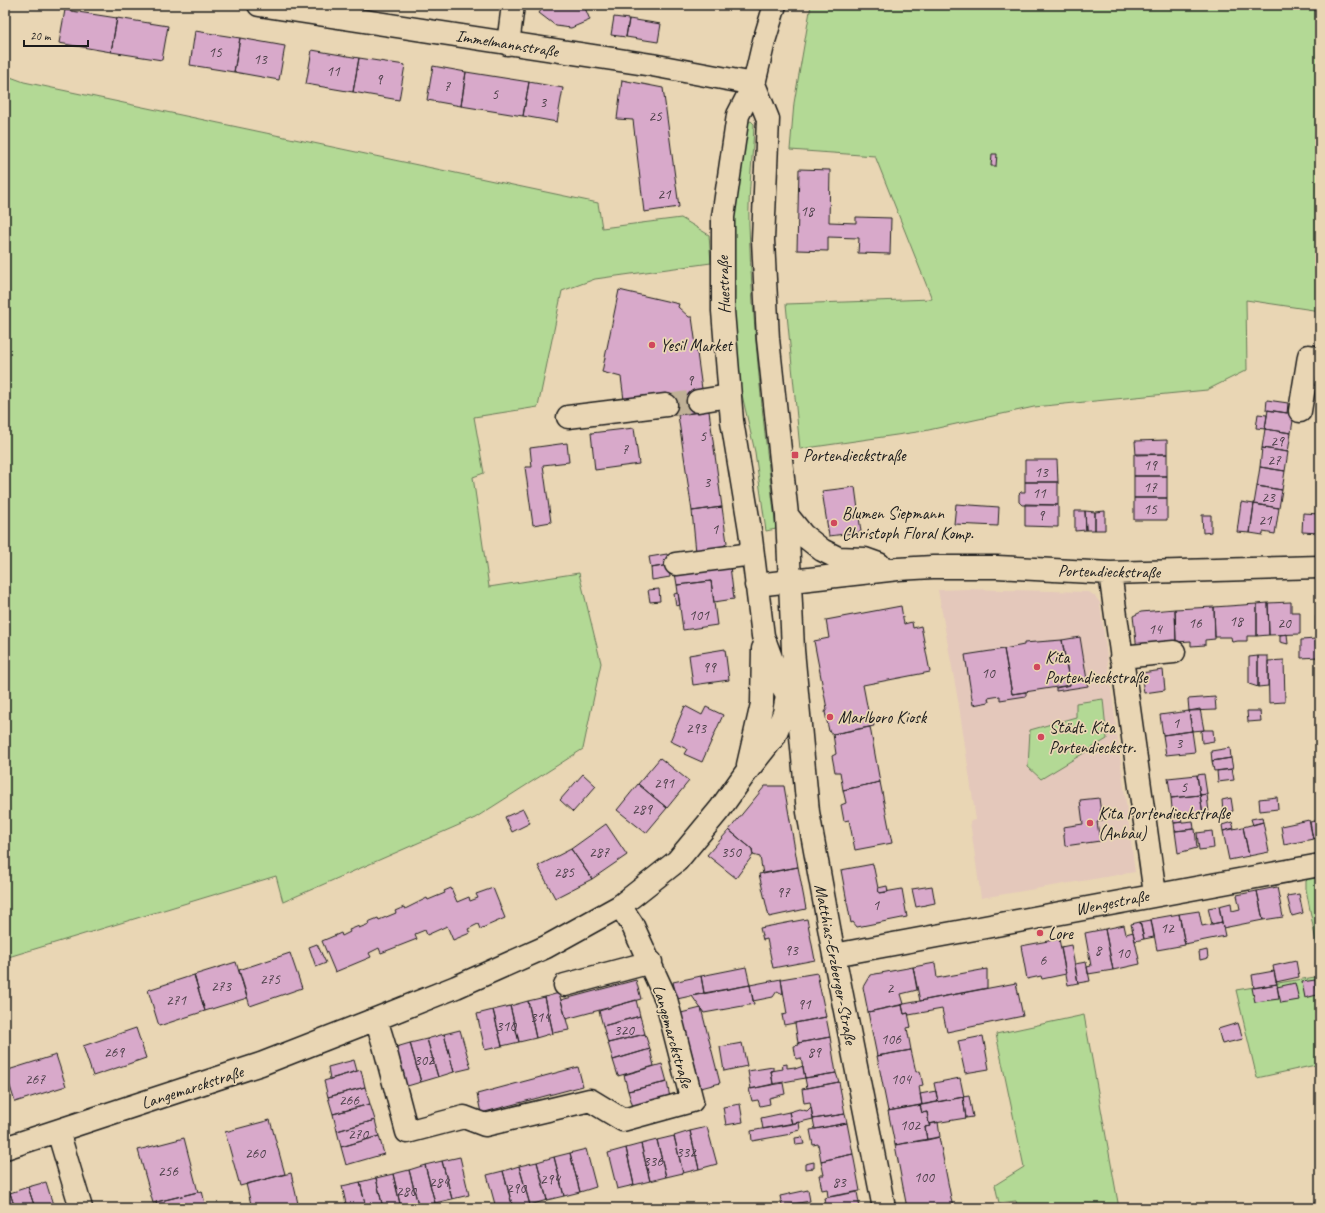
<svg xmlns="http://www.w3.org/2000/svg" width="1325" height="1213" viewBox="0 0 1325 1213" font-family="Caveat,sans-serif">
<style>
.built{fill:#e4c8bb}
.green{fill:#b3d995;stroke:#687a58}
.building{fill:#d8a9ca;stroke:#1c1c1c}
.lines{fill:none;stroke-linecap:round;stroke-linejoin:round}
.minor-tunnel{stroke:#c0b196;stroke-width:22;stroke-dasharray:22 11;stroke-linecap:butt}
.minor-casing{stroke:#1c1c1c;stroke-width:25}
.minor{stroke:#e9d6b4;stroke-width:22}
.poi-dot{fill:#d1495b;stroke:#e9d6b4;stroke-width:1.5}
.labels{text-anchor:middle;stroke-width:3.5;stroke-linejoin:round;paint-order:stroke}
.number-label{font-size:15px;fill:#4b3f48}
.street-label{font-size:17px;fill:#1c1c1c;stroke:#e9d6b4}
.poi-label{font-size:17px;fill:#1c1c1c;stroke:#e9d6b4;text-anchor:start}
</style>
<rect width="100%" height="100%" fill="#e9d6b4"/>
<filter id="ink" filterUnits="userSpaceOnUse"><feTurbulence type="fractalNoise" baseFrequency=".025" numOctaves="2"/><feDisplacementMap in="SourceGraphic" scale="8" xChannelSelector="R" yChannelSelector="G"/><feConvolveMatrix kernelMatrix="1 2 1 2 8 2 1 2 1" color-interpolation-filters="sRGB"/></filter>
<g filter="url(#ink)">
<!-- built -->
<path class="built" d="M967 589 1089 592 1095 596 1100 603 1135 872 981 898 970 821 976 820 959 706 938 590Z"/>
<!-- green -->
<path class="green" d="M811 5H1320V311L1246 300 1247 370 1207 390 1034 407 924 431 800 449 786 304 932 299 875 156 790 150 794 103Z
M5 75 24 82 598 203 602 228 681 218 709 235 711 263 595 279 562 291 538 407 474 417 484 473 473 477 489 587 579 573 601 663 583 749 475 818 283 902 276 876 5 958Z
M751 121 754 124C753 158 748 191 749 224 752 327 764 428 776 529L766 531 755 452 738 377 733 296V239L736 186 745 124Z
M1103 699 1107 739 1041 779 1028 767 1030 730 1076 717V703Z
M1320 873V963L1306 889V881L1310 877Z
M1315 977 1320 999V1064L1257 1078 1236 990Z
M1084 1015 1119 1208H1018L1016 1201 999 1203 995 1185 1024 1167 996 1034Z"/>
<!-- building -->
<path class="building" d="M545 5H587L585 8 590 20 571 28 556 26 539 13Z
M65 10 117 18 111 52 59 43Z
M614 17 629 19 626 37 611 35Z
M117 18 168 26 162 60 111 52Z
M629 19 661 24 658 42 626 37Z
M195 31 240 38 234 72 190 65Z
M240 38 285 46 279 80 234 72Z
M312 50 359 58 353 92 306 84Z
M359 58 405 65 399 100 353 92Z
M433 66 466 72 461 106 427 100Z
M466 72 529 82 523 116 461 106Z
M622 80 663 88 679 207 644 212 633 120 617 119Z
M529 82 563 88 557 122 523 116Z
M992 154H997L996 166H991Z
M799 169 830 170 829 222 856 223V217L891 218 890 254 858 253 859 238 828 237V251L797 250Z
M619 290 679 304 678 307 689 317H692L702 389 696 390 699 412 667 416 664 395 624 400 621 377 602 372Z
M1267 400 1288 403 1287 413 1266 410Z
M1268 410 1294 414 1291 433 1265 429Z
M709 411 722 507 692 511 678 415Z
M1258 414 1267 415 1265 429 1256 428Z
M634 428 639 464 595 470 591 433Z
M1265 429 1291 433 1288 452 1262 448Z
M1167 440V454L1136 455 1135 441Z
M567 443 569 462 543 465 551 522 533 525 525 467H532L530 448Z
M1262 448 1288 452 1285 471 1260 467Z
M1134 454H1167V476H1134Z
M1025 460H1057L1058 482H1025Z
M1260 467 1285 471 1282 490 1257 486Z
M1134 476H1167V498H1134Z
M1025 482H1058V505H1022L1019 502V494L1021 492H1025Z
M1257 486 1282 490 1279 508 1254 504Z
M855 487 861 532 829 536 822 491Z
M1134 498H1167V520H1134Z
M1241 502 1254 504 1250 533 1237 532Z
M956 504 999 507 998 526 954 524Z
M1025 504 1058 505V527L1025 526Z
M1254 504 1279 508 1275 534 1263 532V535L1250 533Z
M722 507 727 543 720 549 696 552 692 511Z
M1075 511H1085L1086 530 1075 531Z
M1085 511 1095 512V530H1086Z
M1105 511V530H1095V512Z
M1303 513 1320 514V533L1302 532Z
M1202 515H1211V532L1203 533Z
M667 554 669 565 651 568 649 557Z
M669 565 670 577 652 580 651 568Z
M730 566 734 599 714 602 711 581 677 585 675 573Z
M711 581 717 625 683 630 677 585Z
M659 589 660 601 650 602 648 590Z
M678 593 680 605 676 606 674 594Z
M1291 602V612H1300V634L1269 635 1268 603Z
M1268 603 1269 635 1257 636V604Z
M1257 604V636H1247V641H1238L1232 642 1231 637H1215L1214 607Z
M901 606 904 624 912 622 913 628 921 626 930 672 863 685 869 716H872L874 726 833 734 829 731 825 712 827 709 814 641 829 638 826 620Z
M1214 607 1215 639 1205 640V645L1191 646V641L1176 642 1175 609Z
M1175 609 1176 642 1137 650 1133 616 1141 612Z
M1320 615V646H1316V616Z
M1287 634 1288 644 1280 642V635Z
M1080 637 1088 686 1056 691V688L1070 685 1062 640Z
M1316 639 1318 657 1301 658V640Z
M1062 640 1070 685 1012 694 1004 649 1024 645V643Z
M725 649 729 680 693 685 689 655Z
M1004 649 1012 694 1026 692V696L1000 700V696L988 698 989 702 973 705 965 655Z
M1258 656V687L1249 684V657Z
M1258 656H1268V686L1258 687Z
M1284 660 1285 702 1269 703 1268 661Z
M1163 670 1165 690 1144 693 1141 673Z
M1215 697 1216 710 1189 711 1188 699Z
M685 706 702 715 706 707 723 715 702 762 684 754 687 749 670 741Z
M1200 709 1204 730 1192 731 1189 711Z
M1189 711 1192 731 1163 735 1160 715Z
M1247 711H1260L1261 721 1248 722Z
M870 727 880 782 843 790 840 772H835L832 756 836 754 833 734Z
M1204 730H1213L1214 741 1202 743 1201 731Z
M1192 731 1195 752 1166 755 1163 735Z
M1230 748 1231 758 1212 761 1211 751Z
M660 758 689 781 667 808 638 784Z
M1231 758 1233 769 1214 771 1212 761Z
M1232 769 1234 780 1218 782 1217 771Z
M583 774 596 786 573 812 560 800Z
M1204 774 1207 794 1200 795 1197 775Z
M1197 775 1200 795 1171 798 1168 778Z
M880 782 892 843 855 850 849 820 844 821 841 805 846 803 843 790Z
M638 784 667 808 646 833 617 810Z
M765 786H784L798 867 763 874 760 857 753 855 752 849 729 830Z
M1207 794 1209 813 1203 814 1200 795Z
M1200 795 1203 814 1173 818 1171 798Z
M1277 797 1278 809 1260 811 1259 799Z
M1099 798 1102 821 1097 822 1100 841 1065 846 1063 827 1083 824 1080 800Z
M1231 798 1233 811 1223 813 1222 800Z
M523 809 530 823 512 832 505 817Z
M1181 817 1182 822 1174 823 1173 818Z
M1262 817 1263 822 1253 825 1251 819Z
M1309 820 1313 839 1284 845 1281 826Z
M1320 820V837L1313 839 1310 822Z
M1193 821 1194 829 1175 831 1174 823Z
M1232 822 1234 828 1223 831 1222 825Z
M1263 822 1269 852 1249 856 1243 827Z
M606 824 627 855 592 879 571 849Z
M1243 827 1249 856 1229 860 1223 831Z
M1195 829 1197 848 1178 853 1175 831Z
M729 830 752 849 753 855 736 878 707 855Z
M1212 831 1214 848 1199 850 1197 833Z
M571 849 592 879 555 898 538 866Z
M873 864 879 893 902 889 907 917 857 927 853 922 851 923 841 870Z
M798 867 806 909 769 917 759 874Z
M887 886 888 892 879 893 878 888Z
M932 886 935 903 916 907 912 889Z
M1277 887 1283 917 1263 920 1257 891Z
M451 888 457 902 469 897 470 901 478 898 476 894 493 888 505 918 480 929 478 924 468 929 470 933 453 940 447 926 427 935 425 930 415 934 417 939 381 953 379 948 369 953 371 957 335 972 322 941 341 933 342 936 350 932 349 930 359 926V928L369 924 368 922 378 918 379 920 396 913 395 911 404 907 405 909 427 898 428 900 445 893 444 891Z
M1257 891 1263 920 1223 928 1219 906 1231 903 1232 911 1240 909 1237 895Z
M1299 894 1303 913 1292 916 1287 896Z
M1219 906 1222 922 1212 924 1208 908Z
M1199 911 1202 926 1222 922 1225 936 1185 944 1179 914Z
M1179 914 1185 945 1157 950 1151 919Z
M807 919 815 960 773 968 767 939 763 940 760 928Z
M1151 920 1154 937 1144 939 1140 922Z
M1140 922 1144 939 1135 941 1131 924Z
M1124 925 1126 934 1133 932 1140 964 1113 970 1105 929Z
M1105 929 1113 970 1088 974 1087 967 1091 966 1085 933Z
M1059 939 1066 974 1042 979 1041 976 1027 979 1021 946Z
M317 944 326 963 316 967 309 947Z
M1071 945 1078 983 1068 985 1061 947Z
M1207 950 1208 958 1200 960 1199 952Z
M290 953 302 988 250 1006 239 970Z
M1296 961 1299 977 1276 982 1273 966Z
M236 962 247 998 205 1011 194 975Z
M1086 962 1090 981 1078 983 1075 964Z
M935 963 937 978 987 969V988L920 1001 913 967Z
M746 967 750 985 704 993 701 976Z
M913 967 917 990 901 994 904 1004 868 1012 863 987 870 975Z
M1274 971 1277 984 1254 988 1252 975Z
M817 973 826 1017 784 1025 782 1015 787 1014 781 979Z
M194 975 205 1011 159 1026 148 990Z
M701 976 704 993 677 999 673 982Z
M781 979 783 994 777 991 773 997 753 1001 750 985Z
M636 980 641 999 566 1019 561 1000Z
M1315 980 1317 995 1305 998 1302 982Z
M1016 983 1023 1016 947 1032 942 1009 909 1015 908 1013 904 1014 902 1005 904 1004Z
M1295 983 1299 1000 1281 1003 1277 987Z
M1277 984 1279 999 1255 1002 1252 988Z
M750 985 754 1004 704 1013 692 996Z
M559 993 569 1030 553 1033 545 997Z
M545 997 553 1033 536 1038 528 1001Z
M636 1000 640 1016 603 1026 599 1011Z
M528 1001 536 1038 519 1042 510 1006Z
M902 1005 904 1014 908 1013 911 1027 907 1028 911 1050 877 1056 868 1012Z
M510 1006 519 1042 502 1046 493 1010Z
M701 1008 720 1083 701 1088 681 1013Z
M493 1010 502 1046 485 1050 477 1014Z
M640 1016 645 1034 608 1043 603 1026Z
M826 1017 830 1037 798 1043 795 1023Z
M1238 1023 1243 1039 1222 1044 1218 1029Z
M136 1028 146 1058 93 1076 83 1046Z
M460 1030 471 1068 454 1072 444 1034Z
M444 1034 454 1072 438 1077 427 1039Z
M645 1034 650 1049 613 1060 608 1043Z
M983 1036 989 1069 965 1073 958 1041Z
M830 1037 836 1073 805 1078 801 1058 796 1059 794 1046 799 1045 798 1043Z
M427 1039 438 1077 421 1082 410 1043Z
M410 1043 421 1082 404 1087 393 1048Z
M742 1043 747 1066 724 1071 720 1047Z
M650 1049 654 1066 618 1076 613 1060Z
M911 1050 916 1072 920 1071 923 1085 919 1086 922 1105 888 1111 877 1056Z
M56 1055 66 1086 15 1102 5 1071Z
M354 1060 357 1071 330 1079 328 1067Z
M662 1064 667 1082 628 1091 624 1075Z
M787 1064V1068L795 1067V1069L803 1066 805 1078 773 1084 771 1071 783 1069 782 1065Z
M578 1067 583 1086 481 1113 477 1094Z
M773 1067V1071H771L773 1084 751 1089 748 1071Z
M361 1070 365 1087 328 1097 324 1081Z
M836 1073 839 1082 807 1088 805 1078Z
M960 1078 964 1097 938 1102 934 1083Z
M667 1082 670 1098 633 1107 628 1091Z
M839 1082 845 1114 813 1119 810 1102 804 1103 802 1089Z
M783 1083 785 1094 769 1098 770 1104 760 1106 758 1100 752 1101 749 1089Z
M365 1087 370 1104 333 1114 328 1097Z
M936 1091 938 1102 922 1105 920 1094Z
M969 1096 973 1117 966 1118 963 1097Z
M963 1097 966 1118 929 1124 927 1112 922 1113 920 1105Z
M370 1104 375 1120 337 1131 333 1114Z
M740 1104 743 1122 726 1125 723 1107Z
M920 1105 922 1113 927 1112 929 1124 930 1126 925 1127 927 1140 895 1145 888 1111Z
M811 1107 813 1119 792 1124 789 1112 799 1109 807 1111Z
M789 1112 792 1124 763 1129 761 1118Z
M845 1114 847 1123 815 1129 813 1119Z
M270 1120 285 1174 240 1186 225 1132Z
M375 1120 379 1136 341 1147 337 1131Z
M799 1122 800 1130 791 1132V1134L752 1141 751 1131Z
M938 1122 940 1137 927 1140 925 1127 930 1126 929 1124Z
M847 1123 853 1154 821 1161 818 1144 813 1145 810 1130Z
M707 1127 717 1164 699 1169 690 1131Z
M690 1131 699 1169 683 1173 674 1136Z
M379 1136 384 1154 346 1165 341 1147Z
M674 1136 683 1173 666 1177 657 1140Z
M802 1137 804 1144 796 1145 795 1138Z
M939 1137 953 1208H907L895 1145Z
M184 1138 198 1192 153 1203 138 1150Z
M657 1140 666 1177 650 1181 641 1144Z
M641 1144 650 1181 634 1185 626 1148Z
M626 1148 634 1185 617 1189 608 1153Z
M586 1149 596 1187 580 1192 570 1153Z
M570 1153 580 1192 564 1196 554 1157Z
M853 1154 860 1191 828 1197 827 1189 822 1190 819 1175H824L821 1161Z
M460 1157 469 1195 452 1199 442 1161Z
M554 1157 564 1196 547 1200 537 1162Z
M442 1161 452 1199 435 1203 425 1165Z
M537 1162 547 1200 530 1205 519 1166Z
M814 1162V1168L805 1169V1164Z
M425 1165 435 1203 419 1208 409 1170Z
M519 1166 530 1205 513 1208 503 1171Z
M409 1170 419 1208H401L393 1174Z
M503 1171 513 1208H496L487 1175Z
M291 1173 299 1208H252L246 1184Z
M393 1174 401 1208H383L376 1178Z
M376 1178 383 1208H366L360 1182Z
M46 1182 54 1208H35L28 1187Z
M360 1182 366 1208H347L342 1186Z
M28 1187 35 1208H15L10 1193Z
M808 1190 810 1201 782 1206 780 1196Z
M202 1191 206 1208H157L156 1202Z
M857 1192 860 1208H826L824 1198Z
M10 1193 15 1208H5V1195Z"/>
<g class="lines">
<!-- minor-tunnel -->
<path class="minor-tunnel" d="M666 405 698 401"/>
<defs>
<path id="minor" d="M259 5 652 65 754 84
M775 5 764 41 754 84 738 115 723 217V311L732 421 750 530 763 636 780 682 792 704
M508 44 513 5
M754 84 768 119 763 240 768 339 787 515 793 650 808 812 834 955 884 1208
M698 401 729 396
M1300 411 1309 356 1320 358
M568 417 666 405
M787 515 803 535 822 550 838 558 865 559 879 564
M676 564 752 554
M1110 573 1155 894
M756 585 898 569 933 567H997L1110 573 1320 567
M1121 657 1174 652
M748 765 762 704 763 649
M834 955 1320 865
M565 985 651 962
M376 1019 384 1045 407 1132 464 1117 485 1125 590 1100 623 1120 692 1101 666 999 632 924 620 906
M58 1131 81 1208
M5 1148 261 1064 376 1019 456 987 546 947 620 906 677 861 720 809 747 771 774 737 784 713 788 689"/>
</defs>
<!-- minor casing -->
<use href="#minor" class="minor-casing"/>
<!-- minor -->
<use href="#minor" class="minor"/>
</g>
</g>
<!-- markers -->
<g class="poi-dot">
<circle cx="652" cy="345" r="4"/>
<rect x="791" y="451" width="8" height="8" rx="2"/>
<circle cx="834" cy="523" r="4"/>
<circle cx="1037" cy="667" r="4"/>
<circle cx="830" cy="717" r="4"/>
<circle cx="1041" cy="737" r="4"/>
<circle cx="1090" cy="823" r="4"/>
<circle cx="1040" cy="933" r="4"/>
</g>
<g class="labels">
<!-- number labels -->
<g class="number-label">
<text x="215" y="57">15</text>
<text x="260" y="64">13</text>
<text x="333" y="76">11</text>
<text x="379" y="84">9</text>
<text x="447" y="91">7</text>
<text x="495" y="99">5</text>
<text x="543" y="107">3</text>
<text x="655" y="121">25</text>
<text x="664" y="199">21</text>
<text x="807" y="216">18</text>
<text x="690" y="385">9</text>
<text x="703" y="441">5</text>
<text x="1277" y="446">29</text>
<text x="625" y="454">7</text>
<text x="1274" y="465">27</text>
<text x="1150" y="470">19</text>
<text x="1041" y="477">13</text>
<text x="707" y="487">3</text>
<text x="1150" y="492">17</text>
<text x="1039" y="498">11</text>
<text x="1268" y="502">23</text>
<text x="1150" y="514">15</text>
<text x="1041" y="520">9</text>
<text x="1265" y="525">21</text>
<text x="715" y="534">1</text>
<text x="699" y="620">101</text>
<text x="1236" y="626">18</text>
<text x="1195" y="628">16</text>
<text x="1284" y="628">20</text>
<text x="1155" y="634">14</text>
<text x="709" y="672">99</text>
<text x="988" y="678">10</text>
<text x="1176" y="728">1</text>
<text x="696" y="733">293</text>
<text x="1179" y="748">3</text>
<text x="664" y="788">291</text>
<text x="1184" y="792">5</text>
<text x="642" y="814">289</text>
<text x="599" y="857">287</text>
<text x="731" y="857">350</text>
<text x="564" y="877">285</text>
<text x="783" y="897">97</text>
<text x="876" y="910">1</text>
<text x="1167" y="933">12</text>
<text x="791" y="955">93</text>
<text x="1098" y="955">8</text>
<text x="1123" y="958">10</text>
<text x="1043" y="965">6</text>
<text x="270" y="984">275</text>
<text x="221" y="991">273</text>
<text x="890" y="993">2</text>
<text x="176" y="1005">271</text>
<text x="804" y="1009">91</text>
<text x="540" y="1022">314</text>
<text x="506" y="1031">310</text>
<text x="624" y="1035">320</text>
<text x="891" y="1044">106</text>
<text x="114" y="1057">269</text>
<text x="814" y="1057">89</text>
<text x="424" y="1065">302</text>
<text x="35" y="1084">267</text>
<text x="901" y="1084">104</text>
<text x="349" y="1105">266</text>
<text x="910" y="1130">102</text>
<text x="358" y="1139">270</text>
<text x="686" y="1157">332</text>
<text x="255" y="1158">260</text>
<text x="653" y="1166">336</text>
<text x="168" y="1176">256</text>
<text x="924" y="1182">100</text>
<text x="550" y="1184">294</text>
<text x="439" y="1187">284</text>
<text x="839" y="1187">83</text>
<text x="516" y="1193">290</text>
<text x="406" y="1196">280</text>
</g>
<!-- street labels -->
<g class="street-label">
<text transform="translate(507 43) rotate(9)" y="6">Immelmannstraße</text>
<text transform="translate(723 285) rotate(-92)" y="6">Huestraße</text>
<text transform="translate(1109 571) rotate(1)" y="6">Portendieckstraße</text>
<text transform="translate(1112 902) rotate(-11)" y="6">Wengestraße</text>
<text transform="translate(836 964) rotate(79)" y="6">Matthias-Erzberger-Straße</text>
<text transform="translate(673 1036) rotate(74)" y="6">Langemarckstraße</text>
<text transform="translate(192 1087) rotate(-18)" y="6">Langemarckstraße</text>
</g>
<!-- poi labels -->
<g class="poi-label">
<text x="660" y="351">Yesil Market</text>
<text x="803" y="461">Portendieckstraße</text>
<text x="842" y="519">Blumen Siepmann<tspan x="842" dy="20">Christoph Floral Komp.</tspan></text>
<text x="1045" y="663">Kita<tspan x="1045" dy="20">Portendieckstraße</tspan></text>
<text x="838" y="723">Marlboro Kiosk</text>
<text x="1049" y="733">Städt. Kita<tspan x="1049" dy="20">Portendieckstr.</tspan></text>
<text x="1098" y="819">Kita Portendieckstraße<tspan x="1098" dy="20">(Anbau)</tspan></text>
<text x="1048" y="939">Lore</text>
</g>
</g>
<!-- margin -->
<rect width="1325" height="1213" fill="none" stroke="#e9d6b4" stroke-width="20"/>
<rect x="10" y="10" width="1305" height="1193" fill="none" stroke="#1c1c1c" stroke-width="1.5" filter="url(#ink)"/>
<!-- scale -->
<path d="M24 40v6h64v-6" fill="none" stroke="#1c1c1c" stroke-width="2"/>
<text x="30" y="40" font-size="12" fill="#1c1c1c" stroke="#e9d6b4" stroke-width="3" paint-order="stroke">20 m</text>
</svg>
